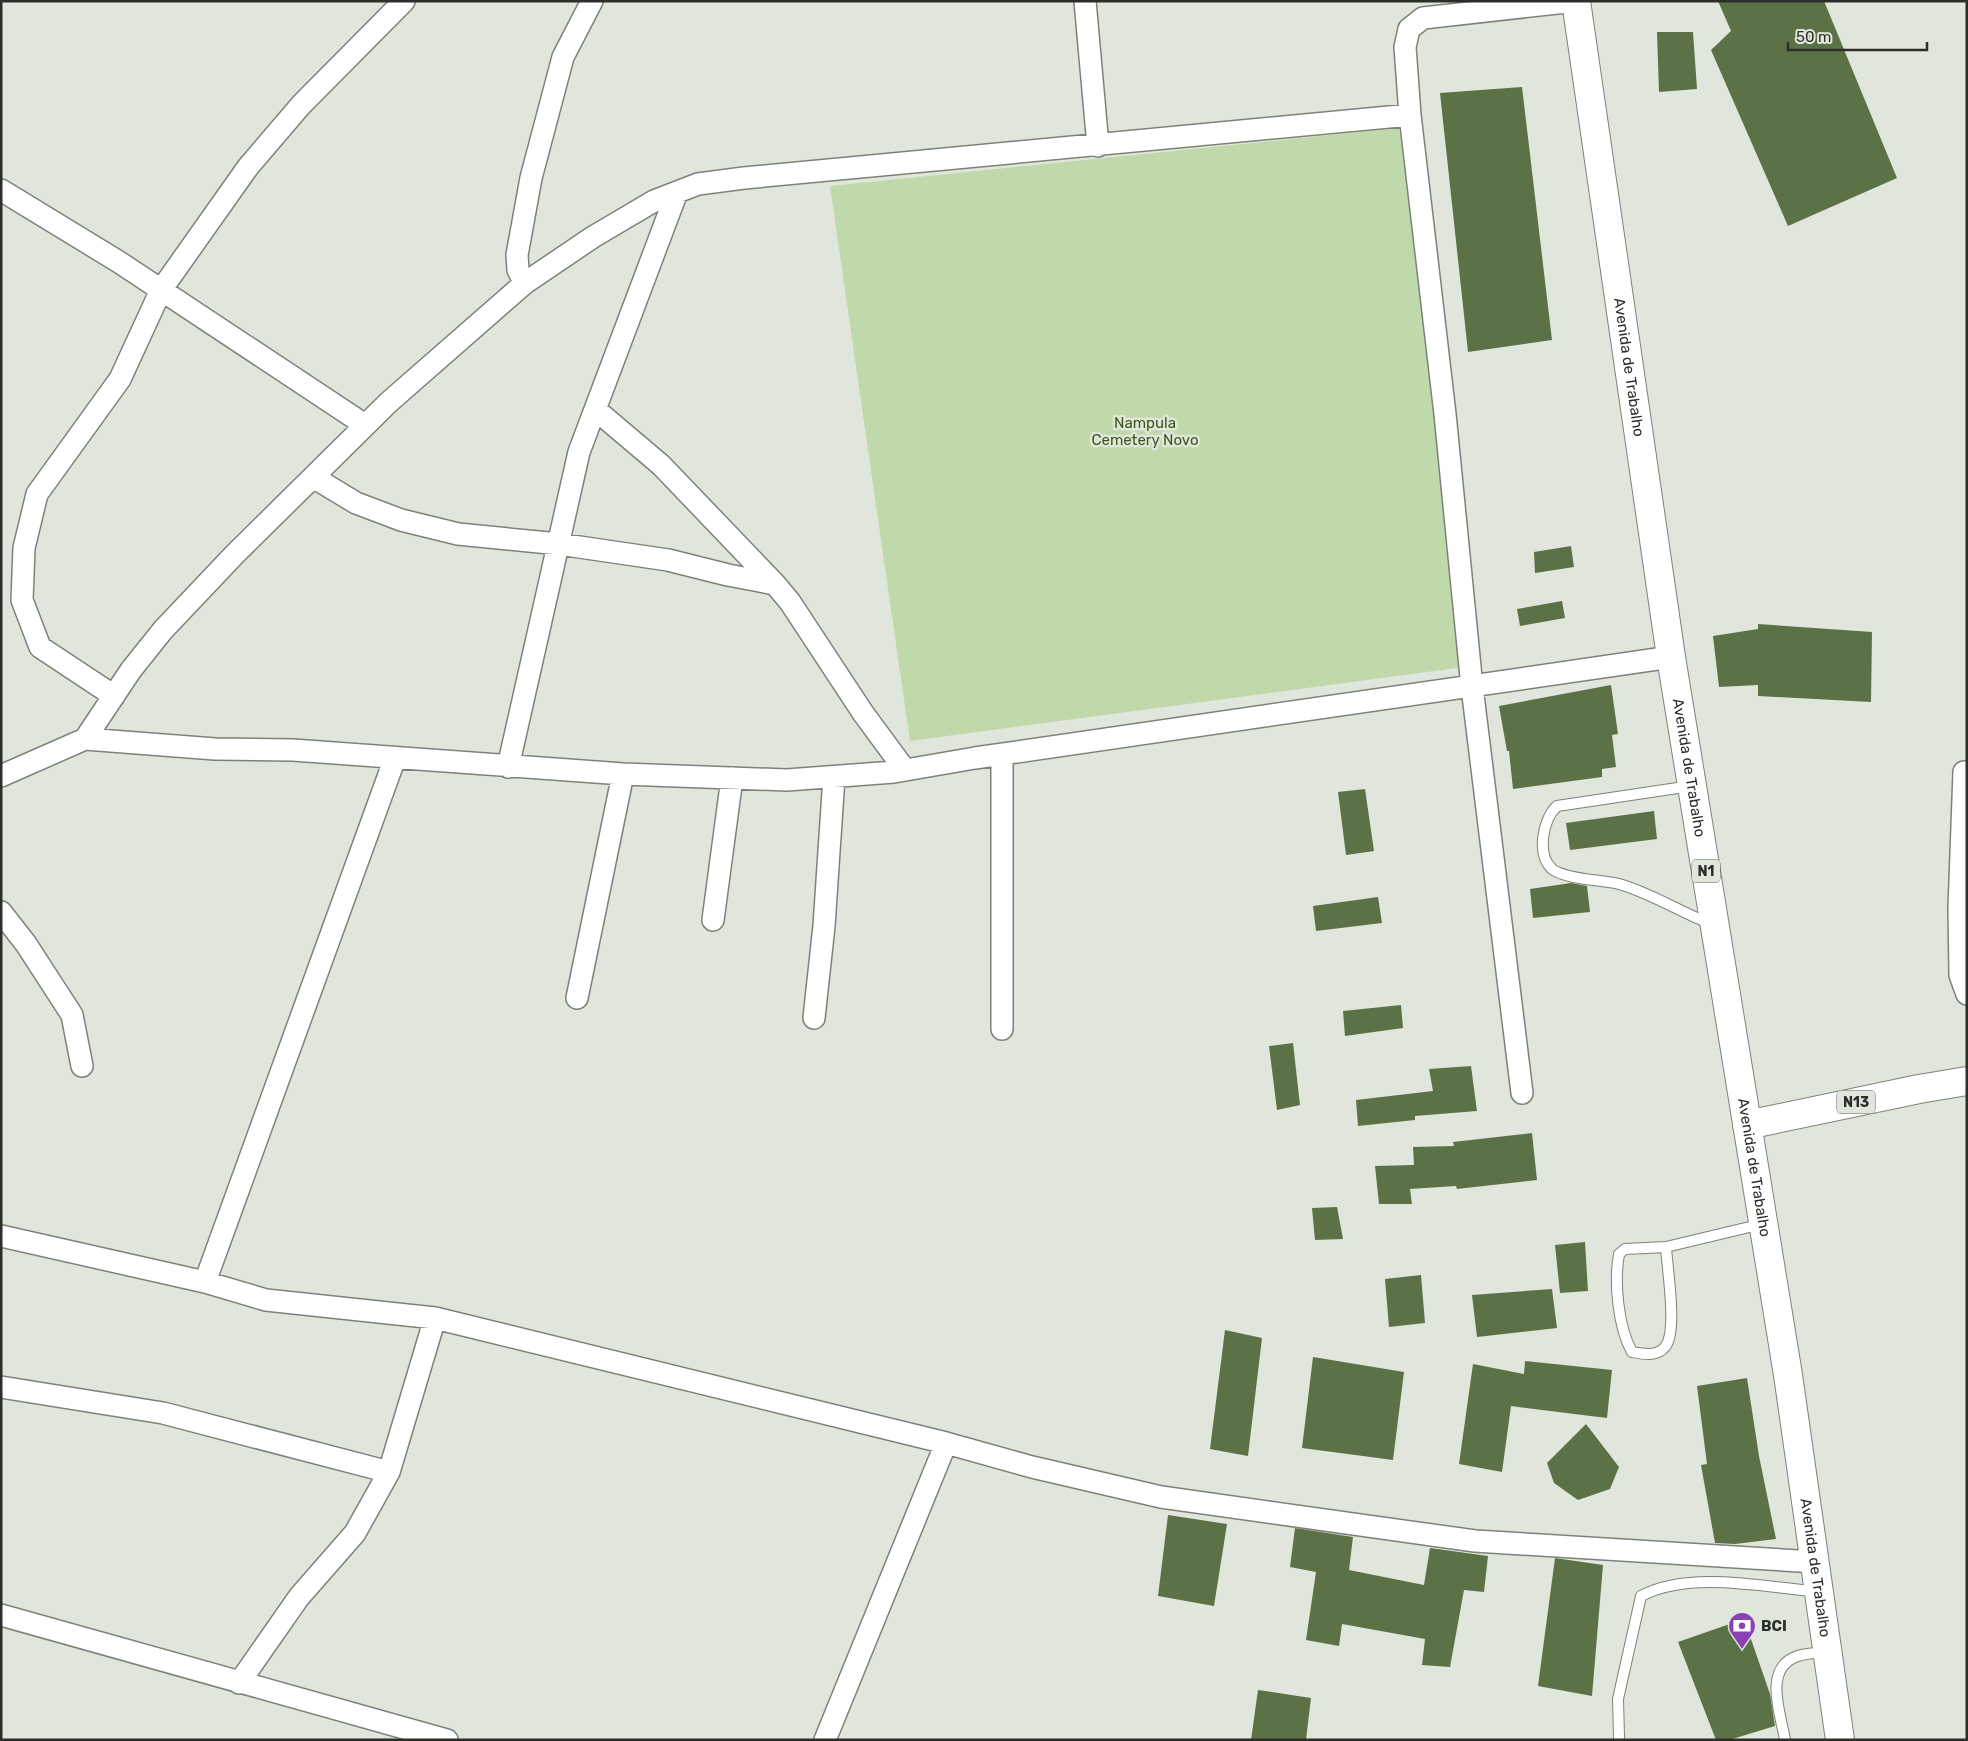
<svg xmlns="http://www.w3.org/2000/svg" width="1968" height="1741" viewBox="0 0 1968 1741" font-family="Rubik,sans-serif">
<style>
.green{fill:#c0d9ab}
.building{fill:#5b7246}
.lines{fill:none;stroke-linecap:round;stroke-linejoin:round}
.service-casing{stroke:#7d8279;stroke-width:12}
.minor-casing{stroke:#7d8279;stroke-width:24}
.primary-casing{stroke:#7d8279;stroke-width:30}
.trunk-casing{stroke:#7d8279;stroke-width:30}
.service{stroke:#fff;stroke-width:10}
.minor{stroke:#fff;stroke-width:21}
.primary{stroke:#fff;stroke-width:28}
.trunk{stroke:#fff;stroke-width:28}
.labels{text-anchor:middle;stroke-width:5;stroke-linejoin:round;paint-order:stroke}
.shield{fill:#e1e6dc;stroke:#62655f;stroke-width:1}
.shield-label{font-size:14px;font-weight:bold;fill:#2c2e2a}
.street-label{font-size:15px;fill:#2c2e2a;stroke:#e1e6dc}
.park-label{font-size:15px;fill:#3a5915;stroke:#e1e6dc}
.poi-label{font-size:15px;font-weight:bold;fill:#2c2e2a;stroke:#e1e6dc;text-anchor:start}
</style>
<rect width="100%" height="100%" fill="#e1e6dc"/>
<!-- green -->
<path class="green" d="M1399 128 1479 665 910 741 830 186Z"/>
<!-- building -->
<path class="building" d="M1718 1H1824L1897 178 1788 226 1711 50 1731 31Z
M1657 32H1693L1697 89 1659 92Z
M1522 87 1552 340 1468 352 1440 93Z
M1571 546 1574 567 1535 573 1534 552Z
M1562 601 1565 618 1520 626 1517 609Z
M1758 624 1872 632 1871 702 1758 696V685L1719 687 1713 636 1758 629Z
M1611 685 1618 734 1612 735 1616 767 1602 769V777L1513 789 1509 751H1507L1499 706Z
M1365 789 1374 851 1346 855 1338 792Z
M1654 811 1657 839 1570 850 1566 823Z
M1571 883 1587 886 1590 912 1533 918 1530 889Z
M1378 897 1382 923 1316 931 1313 906Z
M1401 1005 1403 1028 1345 1036 1343 1011Z
M1293 1043 1300 1105 1277 1110 1269 1046Z
M1471 1066 1477 1111 1415 1116V1120L1358 1126 1356 1100 1433 1091 1429 1069Z
M1532 1133 1537 1180 1457 1189 1456 1186 1410 1189 1412 1204H1379L1375 1166 1414 1165 1413 1147 1454 1146 1453 1142Z
M1337 1207 1343 1239 1315 1240 1312 1208Z
M1585 1242 1588 1291 1560 1293 1555 1245Z
M1421 1275 1425 1323 1389 1327 1385 1279Z
M1552 1289 1557 1328 1477 1337 1472 1295Z
M1225 1330 1262 1338 1248 1456 1210 1449Z
M1313 1357 1404 1372 1393 1460 1302 1448Z
M1525 1361 1612 1370 1607 1418 1511 1406 1502 1472 1459 1464 1473 1364 1524 1374Z
M1747 1378 1759 1456 1776 1539 1735 1544 1715 1543 1701 1465 1707 1464 1697 1386Z
M1586 1424 1619 1467 1610 1489 1578 1500 1554 1483 1547 1463Z
M1168 1515 1227 1524 1214 1606 1158 1596Z
M1295 1528 1353 1537 1349 1570 1424 1585 1430 1548 1488 1556 1484 1592 1464 1590 1450 1667 1422 1665 1425 1639 1342 1624 1339 1646 1306 1640 1316 1572 1290 1567Z
M1555 1558 1603 1565 1592 1696 1538 1686Z
M1744 1619 1770 1694 1775 1726 1729 1740H1716L1678 1642Z
M1258 1690 1311 1698 1306 1740H1251Z"/>
<g class="lines">
<defs>
<path id="service" d="M1691 786 1557 806C1543 819 1536 854 1552 869 1564 879 1603 880 1619 884 1651 893 1680 912 1711 924
M1666 1247C1667 1268 1678 1332 1665 1347 1657 1357 1643 1354 1632 1352 1618 1327 1614 1282 1619 1254L1625 1249 1666 1247 1762 1224
M1619 1737 1618 1699 1641 1596C1689 1570 1766 1587 1819 1592
M1785 1740C1781 1715 1764 1672 1793 1658 1802 1653 1817 1653 1827 1652"/>
<path id="minor" d="M1085 1 1098 146
M1 190 119 262 365 425
M525 283 518 270 517 255 531 178 563 57 592 1
M596 410 661 465 775 584
M313 477 356 503 401 520 458 534 559 544 668 560 728 575 775 584 790 602 863 713 905 770
M114 696 40 647 22 600 24 548 37 494 120 379 161 290 248 167 301 105 404 1
M85 739 131 670 163 630 235 554 389 402 525 283 593 237 654 201 698 184 744 178 1410 115
M1002 754V1029
M508 767 579 452 677 192
M1964 772 1959 908 1960 975 1967 994
M1 776 85 739 215 749 293 750 623 774 787 780 894 772 975 758 1671 657
M1 912 26 944 72 1015 82 1066
M713 920 732 778
M577 998 623 774
M814 1018 824 926 834 777
M1522 1093 1472 687 1445 414 1410 115 1405 47 1409 29 1423 18 1576 1
M1 1236 205 1282 266 1300 435 1318 946 1443 1032 1467 1161 1497 1475 1541 1816 1562
M205 1282 395 758
M1 1387 163 1413 389 1472
M1 1615 447 1740
M239 1683 299 1597 355 1533 389 1472 435 1318
M825 1740 946 1443"/>
<path id="primary" d="M1747 1125 1919 1089 1967 1081"/>
<g id="trunk">
<path id="s1" d="M1576 1 1671 657 1788 1375 1840 1740"/>
</g>
</defs>
<!-- service casing -->
<use href="#service" class="service-casing"/>
<!-- minor casing -->
<use href="#minor" class="minor-casing"/>
<!-- primary casing -->
<use href="#primary" class="primary-casing"/>
<!-- trunk casing -->
<use href="#trunk" class="trunk-casing"/>
<!-- service -->
<use href="#service" class="service"/>
<!-- minor -->
<use href="#minor" class="minor"/>
<!-- primary -->
<use href="#primary" class="primary"/>
<!-- trunk -->
<use href="#trunk" class="trunk"/>
</g>
<!-- icons -->
<defs>
<symbol id="bank-pin" viewBox="-11 -11 22 30"><path d="M0 17L-7.5 6A9.5 9.5 0 1 1 7.5 6Z" fill="#8a41b4" stroke="#e1e6dc"/><path d="M-6-4H6V4H-6ZM0-2.3a2.3 2.3 0 1 0 0 4.6a2.3 2.3 0 1 0 0-4.6Z" fill="#fff"/></symbol>
</defs>
<g fill-rule="evenodd">
<use href="#bank-pin" x="1726" y="1610" width="32" height="43"/>
</g>
<g class="labels">
<!-- shield labels -->
<g class="shield">
<rect x="1692" y="859.5" width="28" height="23" rx="4"/>
<rect x="1837" y="1090.5" width="38" height="23" rx="4"/>
</g>
<g class="shield-label">
<text x="1706" y="876">N1</text>
<text x="1856" y="1107">N13</text>
</g>
<!-- street labels -->
<g class="street-label">
<text dy="5" stroke="none"><textPath href="#s1" startOffset="370">Avenida de Trabalho</textPath></text>
<text dy="5" stroke="none"><textPath href="#s1" startOffset="775">Avenida de Trabalho</textPath></text>
<text dy="5" stroke="none"><textPath href="#s1" startOffset="1180">Avenida de Trabalho</textPath></text>
<text dy="5" stroke="none"><textPath href="#s1" startOffset="1585">Avenida de Trabalho</textPath></text>
</g>
<!-- park labels -->
<g class="park-label">
<text x="1145" y="428">Nampula<tspan x="1145" dy="17">Cemetery Novo</tspan></text>
</g>
<!-- poi labels -->
<g class="poi-label">
<text x="1761" y="1631">BCI</text>
</g>
</g>
<!-- border -->
<rect width="1968" height="1741" fill="none" stroke="#2c2e2a" stroke-width="5"/>
<!-- scale -->
<path d="M1788 42v8h139v-8" fill="none" stroke="#2c2e2a" stroke-width="2.5"/>
<text x="1796" y="42" font-size="15" fill="#2c2e2a" stroke="#e1e6dc" stroke-width="4" paint-order="stroke">50 m</text>
</svg>
